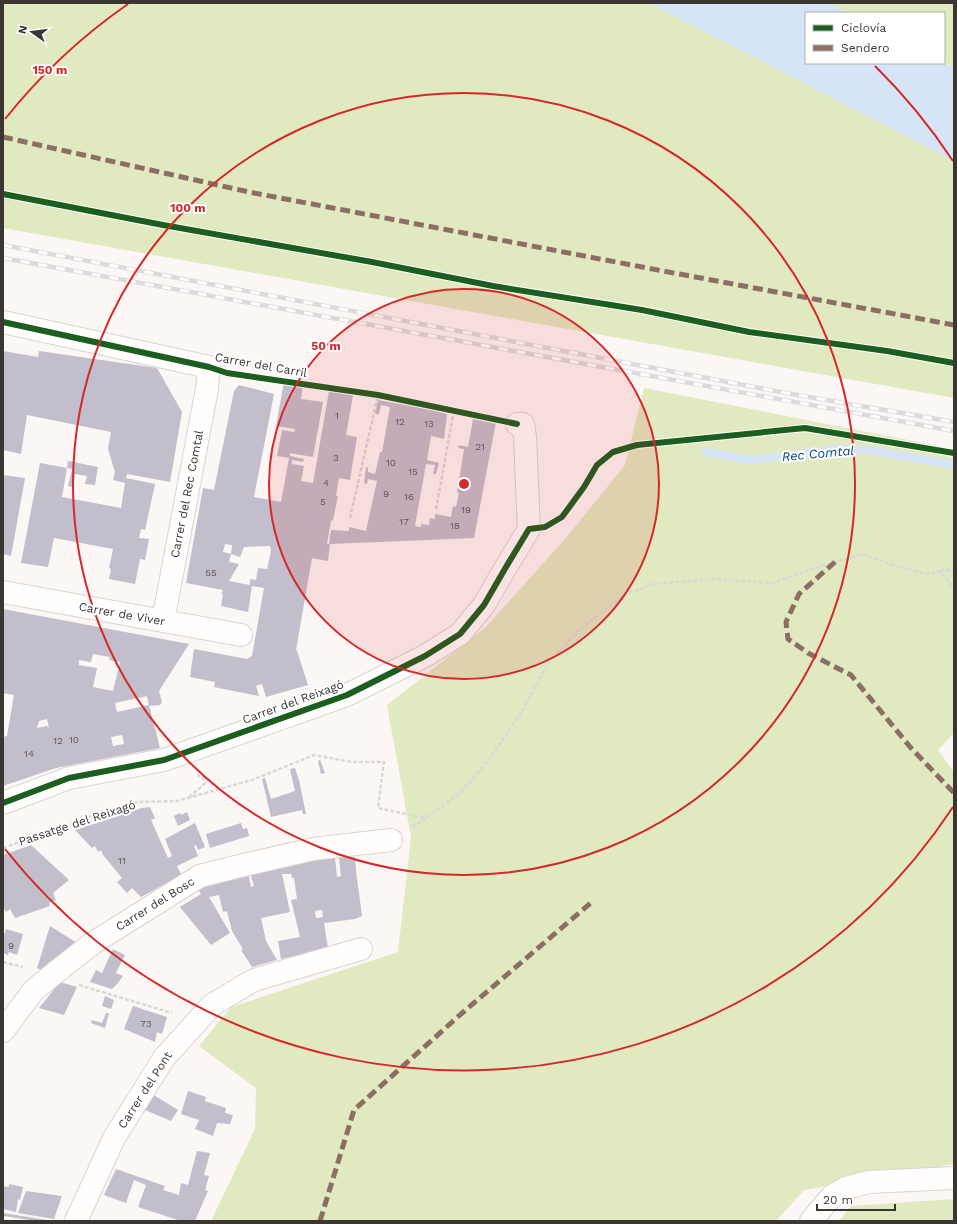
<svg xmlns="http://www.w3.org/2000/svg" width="957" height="1224" viewBox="0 0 957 1224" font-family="'Work Sans',sans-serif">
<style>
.green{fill:#e1e9c1}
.water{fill:#d6e4f7}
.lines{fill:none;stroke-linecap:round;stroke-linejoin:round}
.stream{stroke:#d6e4f7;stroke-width:8}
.building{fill:#c2becc;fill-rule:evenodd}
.minor-casing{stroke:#d9d3d1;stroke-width:24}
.path{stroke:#dad8d7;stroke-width:2.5;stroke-dasharray:4 2;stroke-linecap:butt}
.minor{stroke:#fffefd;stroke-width:22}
.rail-casing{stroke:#dcdada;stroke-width:4.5}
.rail{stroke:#fff;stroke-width:3;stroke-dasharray:9;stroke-linecap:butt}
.quiet{stroke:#8d6e63;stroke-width:5;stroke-dasharray:10 5;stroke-linecap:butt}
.cycleway-casing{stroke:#fff;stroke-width:8}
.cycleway{stroke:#1b5e20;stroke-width:6}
.ring{fill:none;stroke:#d62828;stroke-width:2}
.labels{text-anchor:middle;stroke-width:4;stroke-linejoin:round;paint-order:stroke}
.number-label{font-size:10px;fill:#5e5859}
.street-label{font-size:12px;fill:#3c3633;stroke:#fff}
.water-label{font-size:13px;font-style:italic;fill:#02427e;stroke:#fff}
.centre{fill:#d62828;stroke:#fff;stroke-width:2}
.ring-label{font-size:12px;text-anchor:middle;font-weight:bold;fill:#d62828;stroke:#fff;stroke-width:4;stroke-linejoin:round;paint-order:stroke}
</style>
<rect width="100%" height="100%" fill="#fcf6f4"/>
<!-- green -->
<path class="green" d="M3 3H650L954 161V398L3 228Z
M826 3H954V68L944 63V13H849Z
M644 388 954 449V733L938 750 954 772V1164L804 1190 776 1221H211L255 1129 256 1088 199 1046 231 1007 398 952 411 837 387 705 486 627 565 539 625 465Z
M954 1199V1221H839L851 1206Z"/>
<!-- water -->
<path class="water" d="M650 3H825L849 13H806V63H944L954 68V161Z"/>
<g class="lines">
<!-- stream -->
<path class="stream" d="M706 452 750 460 836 449 869 450 954 465"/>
</g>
<!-- building -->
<path class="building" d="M3 351 38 357 39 351 157 368 182 412 170 482 127 474 126 478 155 484 145 530 141 529 139 538 149 539 145 560 140 559 135 584 109 579 111 569 109 568 113 549 54 538 48 567 21 563 40 463 67 468 62 497 121 508 125 483 113 480 115 472 108 449 111 432 27 415 21 454 3 450Z
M284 382 303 385 301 399 323 402 313 457 290 453V456L304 459 303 462 292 460V464L304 466 301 481 313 483 329 391 353 395 346 435 357 437 350 480 339 478 336 496H338L333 520 331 521 327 544H329L331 530 349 531V527L366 531 377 481 368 479 367 484 364 483 366 467 368 468V472L375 474 380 452H382L390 407 381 405 379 414H375L378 400 434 410 447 414 444 439 431 436 427 460 439 463 436 474H433L435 465 426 464 415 526 421 527V524L429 525 430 518 435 519V514L451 517 453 506 456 507 459 493 457 492 464 449 458 448 459 445 468 447 473 419 496 422 474 538 330 544 328 561 312 558 296 650 297 651 308 685 266 697 262 684 256 686 259 696 214 687 215 682 190 677 194 649 247 659 252 656 264 588 252 586 248 612 221 606 223 594H221L223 590 186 583 203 488 214 490 234 391 239 385 274 394 254 497 281 502 289 458 277 456 282 430 294 432 295 429 276 426ZM225 544 232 545 231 554 240 557 244 547 270 546 271 551 267 569 258 568 256 580 250 579V585L229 581 239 564 229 562 231 554 223 552Z
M68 461 98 467 95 485 85 484 87 476 75 474 73 487 68 486 72 469 67 468Z
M3 475 25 478 11 556 3 554Z
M3 609 189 644 159 691 162 702 160 705 149 706 147 696 115 703 117 712 149 705 160 748 56 768 3 786V737L7 736 14 695 3 693ZM93 654 110 657 109 660 120 662 113 691 93 687 97 668 79 665V660L91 662ZM47 719 49 728 47 726 37 728 39 721ZM122 735 124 744 113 746 111 737Z
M320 760 325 773 321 774 318 761Z
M295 768 299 780 306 814H303L302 810 271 817 262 779 265 778 271 799 295 791 290 769Z
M150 807 155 818 151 820 168 858 172 856 165 839 195 823 205 847 198 850 196 845 194 846 198 856 177 866 182 876 163 885 141 897 132 888 127 893 117 882 122 878 103 855 101 850 98 852 95 846 92 848 75 830 142 808Z
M187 812 190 820 178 826 174 816 180 813 181 815Z
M241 823 243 829 247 828 249 836 210 848 206 834Z
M31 845 69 880 53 893 56 900 49 903 50 906 15 918 10 909 6 912 3 907V855Z
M355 857 356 871 362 916 355 919 324 923 328 948 281 959 278 941 300 937 291 900 297 899 294 878H292L291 874H282L290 912 261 918 266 941 277 960 252 967 241 950 243 949 232 931 227 911 223 912 219 895 209 897 230 933 211 945 180 907 201 894 197 888 248 873 251 887 254 886 250 873 284 865 335 858 337 877 341 876 339 858ZM322 910 323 917 316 918 315 911Z
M50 926 77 943 41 970 37 968Z
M6 929 23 934 17 955 9 952 8 955 3 953V938Z
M113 949 125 955 116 973 123 976 118 983 112 989 90 982 96 970 102 973Z
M60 982 77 987 64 1015 39 1008Z
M105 996 114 1000 111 1009 102 1006Z
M133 1006 167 1017 162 1034 157 1032 155 1042 124 1029Z
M106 1013H109L105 1028 91 1023 92 1020 102 1023Z
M188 1091 206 1097 205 1101 226 1108 225 1113 233 1115 230 1124 217 1123 213 1136 195 1129 199 1120 181 1114Z
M152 1094 178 1110 171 1121 143 1109Z
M197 1151 210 1153 204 1175 209 1176 205 1190 208 1191 195 1221H181L138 1207 146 1185 134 1180 126 1203 104 1195 116 1169 165 1186 163 1190 179 1195 181 1183 188 1185Z
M9 1184 23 1187 20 1200 18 1199 16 1212 3 1209V1186L9 1187Z
M26 1191 62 1196 54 1219 18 1213Z
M3 1213 47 1220V1221H36L3 1216Z"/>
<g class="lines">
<defs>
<path id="minor" d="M3 322 209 367 207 389 163 621
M3 592 241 635
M3 803 69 778 164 760 347 695 425 656 460 634 484 605 506 567 529 529 525 437 523 424H517
M3 1031 34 990 51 976 93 943 200 876 244 865 313 849 391 840
M76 1221 114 1138 164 1058 212 1005 254 980 361 949
M811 1221 831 1197 846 1188 869 1182 954 1178"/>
</defs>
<!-- minor casing -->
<use href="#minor" class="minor-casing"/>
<!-- path -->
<path class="path" d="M232 374 378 395 494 419
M436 509 454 410
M350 518 378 395
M552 523 562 517 584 487 597 465 613 452 637 445 805 428 954 453
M940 571 954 569
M189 797 209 780 197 775
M412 827 426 818 459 794 488 761 522 711 549 662 578 631 624 595 653 584 714 579 773 583 809 570 862 554 892 565 928 574 939 571 954 588
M3 848 88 817 138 802 177 801 252 780 314 755 352 762H384L378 808 425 818
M3 962 23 967
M79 985 172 1013"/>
<!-- minor -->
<use href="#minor" class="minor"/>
<defs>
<path id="rail" d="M3 245 786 393 954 422
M3 258 954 431"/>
</defs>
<!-- rail casing -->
<use href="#rail" class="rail-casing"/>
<!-- rail -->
<use href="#rail" class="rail"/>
<!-- quiet -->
<path class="quiet" d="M3 137 249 192 663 271 954 325
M835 562 799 594 786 622 788 639 808 653 851 675 911 748 954 793
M320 1221 354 1110 461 1014 593 901"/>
<defs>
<path id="cycleway" d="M3 194 163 225 372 262 493 286 642 310 749 332 887 351 954 363
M3 322 209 367 227 373 378 395 517 424
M3 803 69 778 164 760 347 695 425 656 460 634 484 605 506 567 529 529 545 527 562 517 584 487 597 465 613 452 637 445 805 428 954 453"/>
</defs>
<!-- cycleway casing -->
<use href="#cycleway" class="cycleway-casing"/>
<!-- cycleway -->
<use href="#cycleway" class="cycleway"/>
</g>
<!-- distance rings -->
<circle cx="464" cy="484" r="195" fill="#d62828" fill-opacity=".12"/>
<g class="ring">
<circle cx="464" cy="484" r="195"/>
<circle cx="464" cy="484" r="391"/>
<path d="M953 807A586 586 0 0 1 5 849M5 119A586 586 0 0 1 128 4M875 66A586 586 0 0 1 953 161"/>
</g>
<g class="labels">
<!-- number labels -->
<g class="number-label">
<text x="337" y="419">1</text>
<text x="400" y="425">12</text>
<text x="429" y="427">13</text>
<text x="480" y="450">21</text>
<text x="336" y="461">3</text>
<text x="391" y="466">10</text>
<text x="413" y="475">15</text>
<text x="326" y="486">4</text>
<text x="386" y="497">9</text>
<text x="409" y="500">16</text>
<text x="323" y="505">5</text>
<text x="466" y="513">19</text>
<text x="404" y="525">17</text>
<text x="455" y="529">18</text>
<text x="211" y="576">55</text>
<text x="74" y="743">10</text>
<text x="58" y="744">12</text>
<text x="29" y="757">14</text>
<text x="122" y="864">11</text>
<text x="11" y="949">9</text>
<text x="146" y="1027">73</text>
</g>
<!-- street labels -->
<g class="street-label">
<text transform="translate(261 365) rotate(10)" y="4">Carrer del Carril</text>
<text transform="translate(187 494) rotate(-79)" y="4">Carrer del Rec Comtal</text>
<text transform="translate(122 614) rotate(10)" y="4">Carrer de Viver</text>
<text transform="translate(293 702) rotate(-20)" y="4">Carrer del Reixagó</text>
<text transform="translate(77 823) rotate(-18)" y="4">Passatge del Reixagó</text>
<text transform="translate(155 904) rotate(-32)" y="4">Carrer del Bosc</text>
<text transform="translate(145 1090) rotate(-57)" y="4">Carrer del Pont</text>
</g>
<!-- water labels -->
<g class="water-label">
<text transform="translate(818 453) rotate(-5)" y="5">Rec Comtal</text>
</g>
</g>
<circle cx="464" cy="484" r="6" class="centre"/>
<g class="ring-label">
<text x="50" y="74">150 m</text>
<text x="188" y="212">100 m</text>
<text x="326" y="350">50 m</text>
</g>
<!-- border -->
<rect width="957" height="1224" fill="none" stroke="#3c3633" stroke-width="8"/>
<!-- legend -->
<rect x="805" y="12" width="140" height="52" fill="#ffffff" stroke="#b1afad"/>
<rect x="813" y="25" width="20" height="6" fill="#1b5e20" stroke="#b1afad"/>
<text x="841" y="32" font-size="12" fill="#3c3633">Ciclovía</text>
<rect x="813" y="45" width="20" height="6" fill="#8d6e63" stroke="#b1afad"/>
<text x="841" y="52" font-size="12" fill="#3c3633">Sendero</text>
<!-- north arrow -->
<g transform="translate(32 32) rotate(284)" stroke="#ffffff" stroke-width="3" paint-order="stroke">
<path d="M0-3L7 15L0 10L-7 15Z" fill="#3c3633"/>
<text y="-6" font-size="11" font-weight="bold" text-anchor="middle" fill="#3c3633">N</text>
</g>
<!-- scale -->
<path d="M817 1204v6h78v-6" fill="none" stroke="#3c3633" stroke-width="2"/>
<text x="823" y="1204" font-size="12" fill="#3c3633" stroke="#ffffff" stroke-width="3" paint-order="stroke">20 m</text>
</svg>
